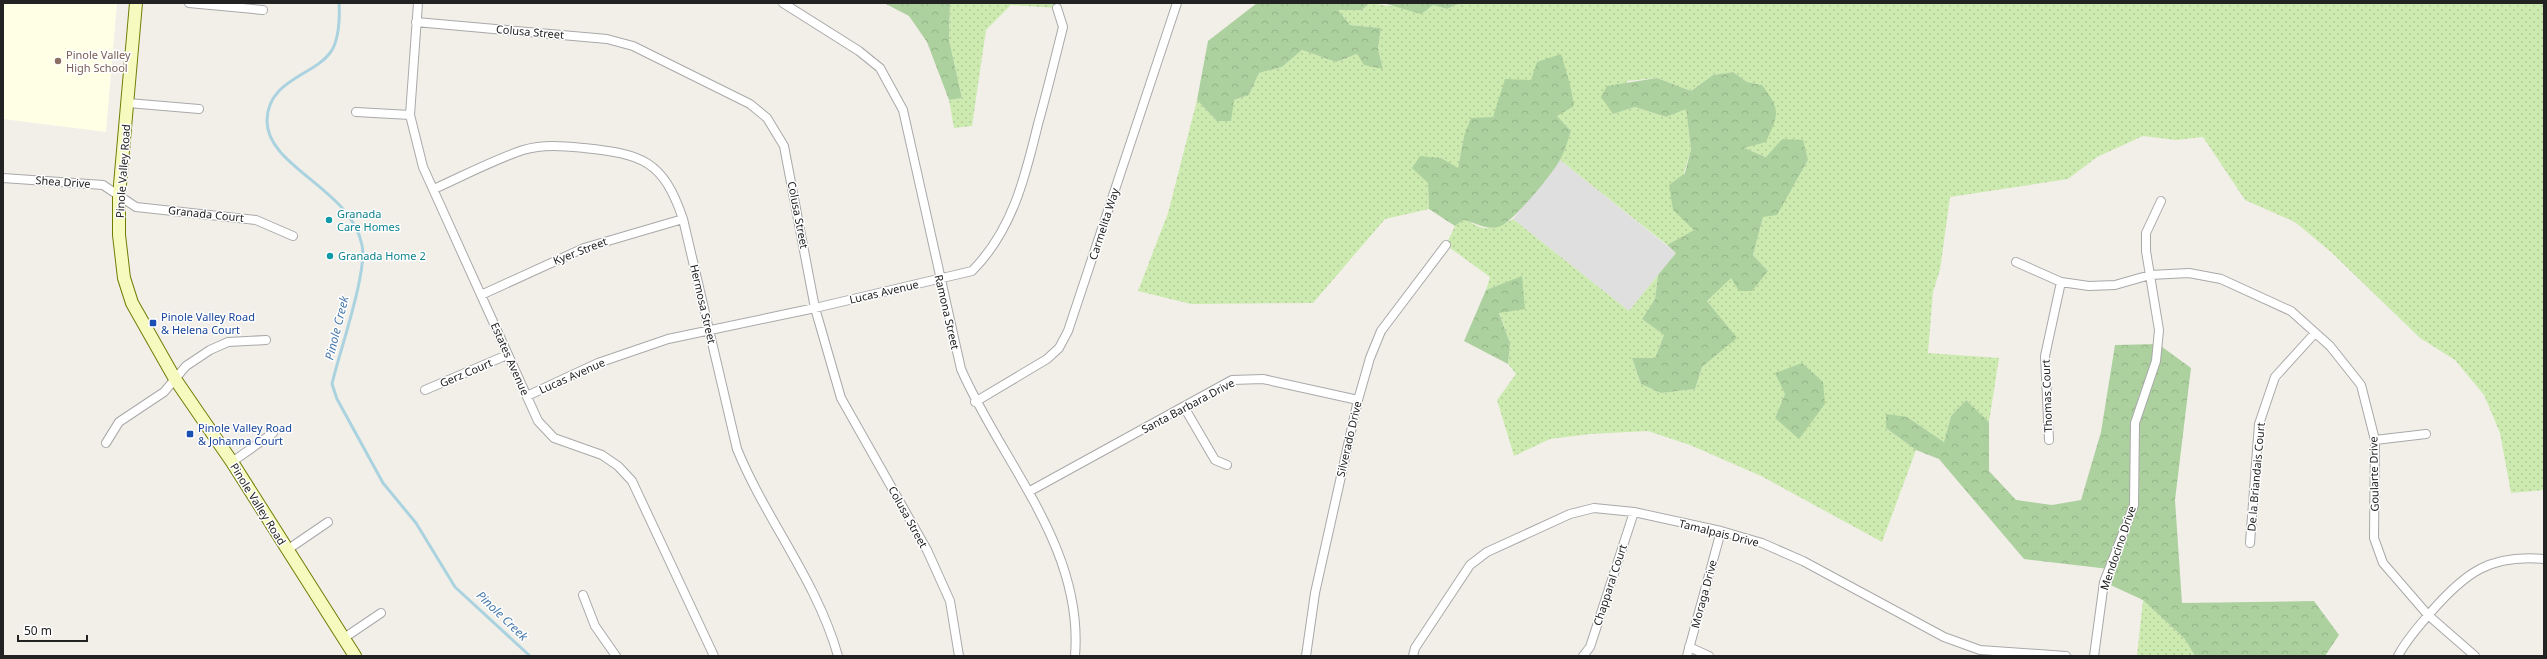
<svg xmlns="http://www.w3.org/2000/svg" width="2547" height="659" viewBox="0 0 2547 659" font-family="'Noto Sans',sans-serif">
<style>
.residential{fill:#e0dfdf}
.education{fill:#ffffe5}
.grass{fill:url(#grass-dots);fill-rule:evenodd}
.forest{fill:url(#forest-crowns)}
.lines{fill:none;stroke-linecap:round;stroke-linejoin:round}
.stream{stroke:#aad3df;stroke-width:3}
.street-casing{stroke:#a9a9a9;stroke-width:10}
.secondary-casing{stroke:#707d05;stroke-width:14}
.street{stroke:#fff;stroke-width:8}
.secondary{stroke:#f7fabf;stroke-width:12}
.education-dot{fill:#8d6e63;stroke:#fff;stroke-width:1.5}
.culture-dot{fill:#0f9aa8;stroke:#fff;stroke-width:1.5}
.transit-dot{fill:#1a4fb4;stroke:#fff;stroke-width:1.5}
.labels{text-anchor:middle;stroke-width:3;stroke-linejoin:round;paint-order:stroke}
.street-label{font-size:11px;fill:#222;stroke:#fff}
.education-label{font-size:11px;fill:#785e54;stroke:#fff;text-anchor:start}
.culture-label{font-size:11px;fill:#0d838f;stroke:#fff;text-anchor:start}
.transit-label{font-size:11px;fill:#164399;stroke:#fff;text-anchor:start}
.water-label{font-size:12px;font-style:italic;fill:#4a7aab;stroke:#fff}
</style>
<defs>
<pattern id="grass-dots" width="8" height="8" patternUnits="userSpaceOnUse"><rect width="8" height="8" fill="#cdebb0"/><path d="M2 2h.1M6 6h.1" fill="none" stroke="#b0c997" stroke-width="1.8" stroke-linecap="round"/></pattern>
<pattern id="forest-crowns" width="20" height="18" patternUnits="userSpaceOnUse"><rect width="20" height="18" fill="#add19e"/><path d="M2 6a3 3 0 1 1 6 0M12 15a3 3 0 1 1 6 0" fill="none" stroke="#95b388"/></pattern>
</defs>
<rect width="100%" height="100%" fill="#f2efe9"/>
<!-- residential -->
<path class="residential" d="M1560 160 1676 253 1629 311 1513 219Z"/>
<!-- education -->
<path class="education" d="M3 3H117L106 132 3 119Z"/>
<!-- grass -->
<path class="grass" d="M950 3H1054L1057 8 1011 5 986 30 972 126 954 128 949 100 962 98 949 40Z
M1369 3 1390 6 1433 5 1447 9 1460 3H2544V490L2511 493 2500 433 2484 395 2455 360 2420 338 2331 252 2295 222 2245 200 2203 137 2176 140 2143 136 2097 157 2068 179 1950 197 1940 270 1933 292 1928 353 1999 358 1989 422 1966 400 1951 416 1944 442 1907 417 1886 428 1916 450 1882 542 1761 476 1690 445 1648 431 1590 434 1550 439 1514 456 1497 400 1516 374 1508 364 1510 343 1499 312 1522 277 1486 290 1490 277 1446 245 1455 226 1463 220C1471 221 1474 225 1480 227 1492 231 1504 224 1513 219L1629 311 1658 275 1655 299 1642 319 1664 335 1655 358H1632L1641 384 1661 393 1695 389 1702 367 1736 338 1707 301 1731 277 1768 271 1753 255 1763 217 1795 183 1808 160 1782 139 1767 157 1743 148 1762 85 1747 82 1733 72 1713 75 1691 91 1657 78 1627 81 1613 114 1635 107 1666 117 1686 108 1691 149 1673 210 1695 230 1667 245 1560 160 1571 131 1557 116 1531 80 1493 117 1464 136 1458 169 1441 158 1428 183 1429 209 1385 219 1313 303 1191 304 1138 291 1168 213 1197 100 1217 121 1234 100 1249 95 1259 73 1282 67 1302 50 1336 62 1357 54 1383 69 1378 49 1381 28 1350 25 1338 10H1362ZM1785 394 1825 404 1814 418H1775Z
M2143 600 2184 638 2195 656H2137Z"/>
<!-- forest -->
<path class="forest" d="M884 3H950L949 40 962 98 949 100 927 42 909 16Z
M1257 3H1369L1362 10H1338L1350 25 1381 28 1378 49 1383 69 1364 65 1357 54 1336 62 1302 50 1282 67 1259 73 1249 95 1234 100 1231 121H1217L1197 100 1208 41Z
M1383 3H1460L1447 9 1433 5 1421 14Z
M1561 54 1570 84 1574 106 1557 116 1571 131C1568 140 1565 151 1560 160 1553 173 1511 225 1498 227 1484 230 1476 222 1463 220L1455 226 1429 209 1428 183 1412 168 1420 156 1441 158 1458 168 1464 136 1471 118 1493 117 1505 79 1531 80 1537 62Z
M1733 72 1747 82 1762 85C1781 110 1779 114 1766 142L1744 148 1766 157 1782 139 1803 140 1808 160 1777 215 1763 217 1753 255 1768 271 1752 291H1739L1731 278 1707 301 1737 338 1702 367 1695 389 1661 393 1641 384 1632 358H1655L1664 335 1642 319 1655 299 1658 275 1676 253 1667 245 1694 230 1673 210 1669 185 1685 173 1691 149 1686 109 1666 117 1635 107 1613 114 1601 97 1607 86 1657 78 1691 91 1713 75Z
M1522 276 1525 309 1499 313 1510 343 1508 364 1464 341 1486 290Z
M2158 344 2191 368 2175 500 2182 603 2314 601 2339 635 2325 656H2195L2184 638 2143 600 2104 582 2109 569 2024 559 1939 459 1916 450 1886 428V414L1907 417 1944 442 1951 416 1966 400 1989 422V471L2016 500 2052 505 2081 500 2101 432 2115 345Z
M1802 363 1823 382 1825 404 1799 439 1775 418 1785 394 1775 373Z"/>
<g class="lines">
<!-- stream -->
<path class="stream" d="M339 3C340 17 339 42 330 53 313 76 267 80 267 121 267 167 351 189 362 245 368 271 339 353 332 384L337 399 383 483 416 523 455 587 530 656"/>
<defs>
<path id="street" d="M189 3 263 10
M418 3 410 115 423 167 538 421 554 438 602 455 618 466 632 481 714 656
M783 3 859 51 880 68 903 110 961 369C1002 463 1084 547 1075 656
M416 22 607 39 633 46 750 104 767 118 784 146 815 308 841 398 927 550 950 601 959 656
M128 103 199 109
M356 112 410 115
M3 178 103 185 136 207 256 220 293 236
M434 189C463 176 493 160 523 150 544 144 563 146 584 148 642 154 663 160 683 219L737 449C766 520 817 581 838 656
M2016 262 2061 282 2089 286 2115 285 2150 275 2189 273 2221 279 2291 311 2330 346 2361 385 2375 440 2374 538 2383 563 2428 615 2475 656
M481 295 584 248 683 219
M425 390 507 355
M527 396 598 363 668 339 815 308 972 271C1012 231 1025 178 1038 124 1047 92 1055 59 1063 27L1057 8
M975 402 1047 359 1059 348 1068 331 1177 3
M1184 407 1215 460 1227 465
M2049 440 2045 356 2061 282
M2375 440 2426 434
M106 443 119 422 164 392 186 366 210 350 228 342 266 340
M232 462 273 433
M1030 491 1232 380 1263 379 1358 400
M2250 543 2259 424 2275 377 2315 333
M287 550 328 522
M583 595 595 626 616 656
M344 638 381 613
M1689 647 1709 656
M1306 656 1315 593 1358 400 1370 358 1381 331 1446 245
M1413 656 1415 648 1470 565 1487 552 1570 514 1594 508 1634 512 1721 531 1762 543 1803 561 1944 637 1980 650 2066 656
M1583 656 1590 647 1634 512
M1687 656 1721 531
M2094 656 2104 582 2134 505 2135 423 2156 361 2159 330 2146 251V233L2161 201
M2398 656C2406 640 2419 626 2431 612 2465 573 2490 554 2544 559"/>
<path id="secondary" d="M136 3 119 196V235L124 278 132 303 175 379 232 462 355 656"/>
</defs>
<!-- street casing -->
<use href="#street" class="street-casing"/>
<!-- secondary casing -->
<use href="#secondary" class="secondary-casing"/>
<!-- street -->
<use href="#street" class="street"/>
<!-- secondary -->
<use href="#secondary" class="secondary"/>
</g>
<!-- markers -->
<circle class="education-dot" cx="58" cy="61" r="4"/>
<g class="culture-dot">
<circle cx="329" cy="220" r="4"/>
<circle cx="330" cy="256" r="4"/>
</g>
<g class="transit-dot">
<rect x="149" y="319" width="8" height="8" rx="2"/>
<rect x="186" y="430" width="8" height="8" rx="2"/>
</g>
<g class="labels">
<!-- street labels -->
<g class="street-label">
<text transform="translate(530 32) rotate(5)" y="4">Colusa Street</text>
<text transform="translate(123 171) rotate(-86)" y="4">Pinole Valley Road</text>
<text transform="translate(63 182) rotate(4)" y="4">Shea Drive</text>
<text transform="translate(206 214) rotate(6)" y="4">Granada Court</text>
<text transform="translate(798 215) rotate(79)" y="4">Colusa Street</text>
<text transform="translate(1104 224) rotate(-72)" y="4">Carmelita Way</text>
<text transform="translate(580 251) rotate(-21)" y="4">Kyer Street</text>
<text transform="translate(884 292) rotate(-13)" y="4">Lucas Avenue</text>
<text transform="translate(703 304) rotate(77)" y="4">Hermosa Street</text>
<text transform="translate(947 312) rotate(77)" y="4">Ramona Street</text>
<text transform="translate(510 359) rotate(66)" y="4">Estates Avenue</text>
<text transform="translate(466 373) rotate(-23)" y="4">Gerz Court</text>
<text transform="translate(572 376) rotate(-24)" y="4">Lucas Avenue</text>
<text transform="translate(2047 396) rotate(-92)" y="4">Thomas Court</text>
<text transform="translate(1188 406) rotate(-28)" y="4">Santa Barbara Drive</text>
<text transform="translate(1349 439) rotate(-77)" y="4">Silverado Drive</text>
<text transform="translate(2374 474) rotate(-91)" y="4">Goularte Drive</text>
<text transform="translate(2256 477) rotate(-85)" y="4">De la Briandais Court</text>
<text transform="translate(258 504) rotate(58)" y="4">Pinole Valley Road</text>
<text transform="translate(908 517) rotate(61)" y="4">Colusa Street</text>
<text transform="translate(1719 533) rotate(14)" y="4">Tamalpais Drive</text>
<text transform="translate(2118 548) rotate(-71)" y="4">Mendocino Drive</text>
<text transform="translate(1610 585) rotate(-72)" y="4">Chapparal Court</text>
<text transform="translate(1704 594) rotate(-75)" y="4">Moraga Drive</text>
</g>
<!-- education labels -->
<g class="education-label">
<text x="66" y="59">Pinole Valley<tspan x="66" dy="13">High School</tspan></text>
</g>
<!-- culture labels -->
<g class="culture-label">
<text x="337" y="218">Granada<tspan x="337" dy="13">Care Homes</tspan></text>
<text x="338" y="260">Granada Home 2</text>
</g>
<!-- transit labels -->
<g class="transit-label">
<text x="161" y="321">Pinole Valley Road<tspan x="161" dy="13">&amp; Helena Court</tspan></text>
<text x="198" y="432">Pinole Valley Road<tspan x="198" dy="13">&amp; Johanna Court</tspan></text>
</g>
<!-- water labels -->
<g class="water-label">
<text transform="translate(337 328) rotate(-76)" y="4">Pinole Creek</text>
<text transform="translate(502 616) rotate(44)" y="4">Pinole Creek</text>
</g>
</g>
<!-- border -->
<rect width="2547" height="659" fill="none" stroke="#222222" stroke-width="8"/>
<!-- scale -->
<path d="M18 635v6h69v-6" fill="none" stroke="#222222" stroke-width="2"/>
<text x="24" y="635" font-size="12" fill="#222222" stroke="#ffffff" stroke-width="3" paint-order="stroke">50 m</text>
</svg>
